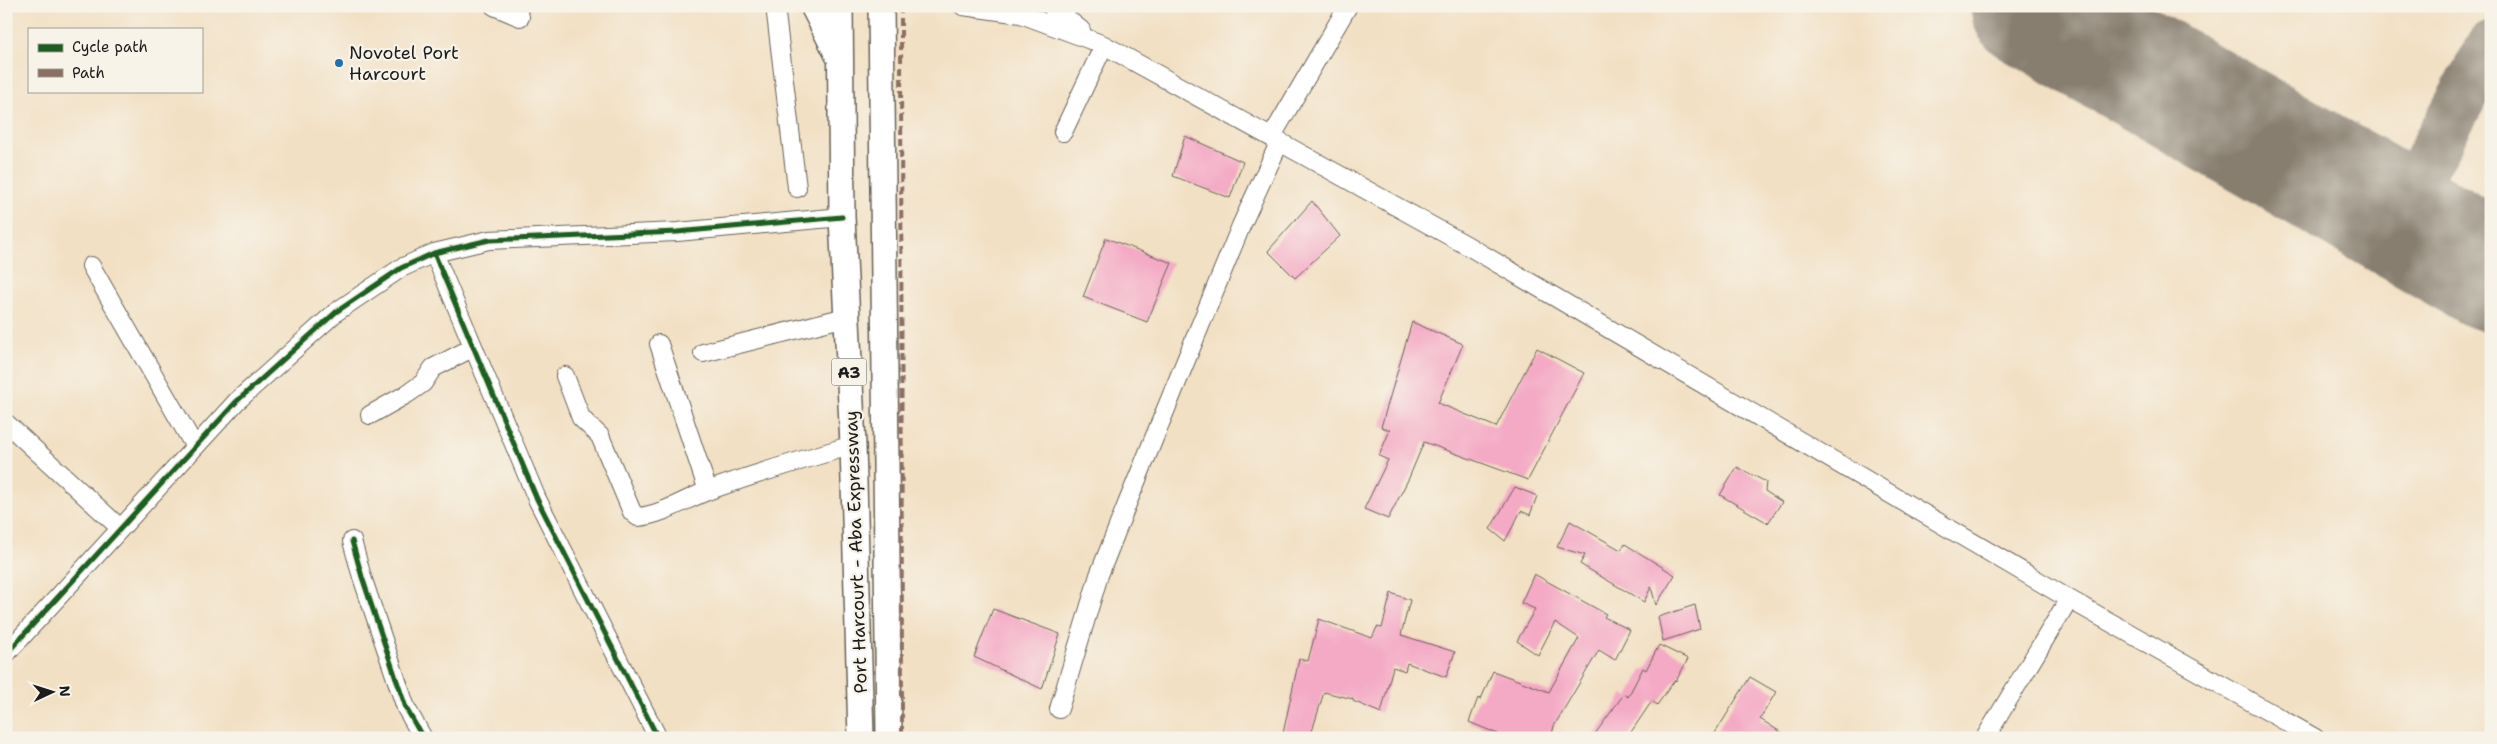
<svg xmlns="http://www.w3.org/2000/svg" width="2497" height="744" viewBox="0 0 2497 744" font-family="'Shantell Sans',sans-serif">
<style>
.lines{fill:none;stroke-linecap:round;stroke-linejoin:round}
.taxiway{stroke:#877e70;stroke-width:49}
.runway{stroke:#877e70;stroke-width:121}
.building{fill:#f4a9c5}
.minor-casing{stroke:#676157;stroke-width:20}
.highway-casing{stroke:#676157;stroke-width:28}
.minor{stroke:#fff;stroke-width:18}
.highway{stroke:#fff;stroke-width:25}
.quiet{stroke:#8d6e63;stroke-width:4;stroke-dasharray:8 4;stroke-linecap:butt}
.cycleway-casing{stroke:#f7f3e8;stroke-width:8}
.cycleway{stroke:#1b5e20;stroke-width:5}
.poi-dot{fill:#1f6fb2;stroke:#f7f3e8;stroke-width:2}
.labels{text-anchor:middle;stroke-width:4.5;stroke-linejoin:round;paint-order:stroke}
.shield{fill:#f7f3e8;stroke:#5e5c59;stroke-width:1}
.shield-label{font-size:16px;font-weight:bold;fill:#1c1c1c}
.poi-label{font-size:18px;fill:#1c1c1c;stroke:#f7f3e8;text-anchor:start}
.street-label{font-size:18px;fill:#1c1c1c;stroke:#f7f3e8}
</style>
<rect width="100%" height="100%" fill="#f7f3e8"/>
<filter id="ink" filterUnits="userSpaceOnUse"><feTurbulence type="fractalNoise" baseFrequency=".02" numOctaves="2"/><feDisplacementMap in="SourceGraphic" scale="10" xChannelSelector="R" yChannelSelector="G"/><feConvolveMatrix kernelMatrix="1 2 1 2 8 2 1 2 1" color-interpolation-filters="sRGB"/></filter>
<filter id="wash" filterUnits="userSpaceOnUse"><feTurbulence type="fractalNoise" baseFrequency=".0096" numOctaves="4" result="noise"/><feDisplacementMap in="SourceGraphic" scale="20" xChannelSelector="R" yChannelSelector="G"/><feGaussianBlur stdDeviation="1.12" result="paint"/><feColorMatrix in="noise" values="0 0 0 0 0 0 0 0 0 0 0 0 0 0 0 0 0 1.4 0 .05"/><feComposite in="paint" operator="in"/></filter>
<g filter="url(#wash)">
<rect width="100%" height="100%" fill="#f2e0c4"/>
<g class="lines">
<!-- taxiway -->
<path class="taxiway" d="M2397 217 2491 45"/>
<!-- runway -->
<path class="runway" d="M2031 6 2491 271"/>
</g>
<g id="blocks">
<!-- building -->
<path class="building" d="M1185 136 1243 162 1230 198 1173 176Z
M1312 201 1340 236 1295 278 1268 251Z
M1106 238 1172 263 1147 322 1083 297Z
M1412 322 1463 344 1438 403 1496 427 1537 348 1584 373 1528 480 1424 442 1409 478 1388 519 1364 509 1388 460 1379 456 1390 430 1381 427Z
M1737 467 1766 482 1765 491 1782 502 1768 523 1720 495Z
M1515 487 1537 496 1530 515 1521 511 1505 541 1490 529Z
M1570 521 1621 550 1625 544 1675 575 1656 605 1651 587 1644 602 1580 564 1585 555 1557 547Z
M1534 574 1606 614 1604 617 1630 630 1615 660 1599 650 1554 726 1551 738H1496L1498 734 1469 722 1478 698 1481 699 1493 671 1549 692 1579 638 1555 622 1538 655 1517 641 1535 609 1521 603Z
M1391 593 1410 600 1401 635 1455 652 1446 677 1407 663 1405 671 1393 667 1381 713 1353 701V699L1324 692 1310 738H1282L1299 659 1308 661 1319 619 1372 638 1377 627 1382 628Z
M1695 605 1700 629 1663 641 1658 617Z
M993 609 1060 634 1042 689 974 657Z
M1659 645 1688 659 1676 681 1675 680 1657 705 1652 701 1627 738H1592L1624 694 1628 697 1643 668 1646 670Z
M1750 677 1776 692 1760 719 1790 738H1712Z"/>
</g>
</g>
<g filter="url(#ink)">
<use href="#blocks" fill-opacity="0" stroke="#676157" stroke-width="1"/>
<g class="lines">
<defs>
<path id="minor" d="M494 6 520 17
M775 6 797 188
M963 6 1021 14 1104 45 1468 246 2069 599 2315 738
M1051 6 1081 30
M1063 132 1104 45
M1272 136 1348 6
M434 253 537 499 658 738
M91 266 195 447
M659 344 708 491
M703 353 846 317
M565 376 581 418 600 436 632 512 638 517C663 515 687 498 710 490 757 473 805 459 853 445
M370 415 407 394 423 383 433 368 472 348
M6 423 120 528
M352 541 362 577 406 708 423 738
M6 654 237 401 336 312 401 268 434 253 489 240 677 232 842 217
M1059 709 1099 575 1127 504 1241 226 1280 141
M1985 738 2069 599"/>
<path id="highway" d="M813 6 838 55
M840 6 842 217 853 445 861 738
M881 6 889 738"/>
</defs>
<!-- minor casing -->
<use href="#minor" class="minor-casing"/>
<!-- highway casing -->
<use href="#highway" class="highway-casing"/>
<!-- minor -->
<use href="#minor" class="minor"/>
<!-- highway -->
<use href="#highway" class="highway"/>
<!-- quiet -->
<path class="quiet" d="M901 6 902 738"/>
<defs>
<path id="cycleway" d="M434 253 537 499 658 738
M352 541 362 577 406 708 423 738
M6 654 237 401 336 312 401 268 434 253 489 240 677 232 842 217"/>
</defs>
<!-- cycleway casing -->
<use href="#cycleway" class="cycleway-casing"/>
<!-- cycleway -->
<use href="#cycleway" class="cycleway"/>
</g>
</g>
<!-- markers -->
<circle class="poi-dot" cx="339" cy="63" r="5"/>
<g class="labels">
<!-- shield labels -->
<rect class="shield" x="831.5" y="358.5" width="35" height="27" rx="4"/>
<g class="shield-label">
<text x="849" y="378">A3</text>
</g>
<!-- poi labels -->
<g class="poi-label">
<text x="349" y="59">Novotel Port<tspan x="349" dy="21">Harcourt</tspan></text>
</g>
<!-- street labels -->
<g class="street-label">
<text transform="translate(856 552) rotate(-92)" y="6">Port Harcourt - Aba Expressway</text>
</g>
</g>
<!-- margin -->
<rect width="2497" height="744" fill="none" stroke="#f7f3e8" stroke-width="25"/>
<!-- legend -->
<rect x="28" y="28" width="175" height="65" fill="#f7f3e8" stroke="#9f9d96"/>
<rect x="38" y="44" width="25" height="8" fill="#1b5e20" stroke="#9f9d96"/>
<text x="72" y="52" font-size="15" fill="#1c1c1c">Cycle path</text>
<rect x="38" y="69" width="25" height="8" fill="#8d6e63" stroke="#9f9d96"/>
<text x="72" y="78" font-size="15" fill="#1c1c1c">Path</text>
<!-- north arrow -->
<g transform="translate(52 692) rotate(86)" stroke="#f7f3e8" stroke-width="4" paint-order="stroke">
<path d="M0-4L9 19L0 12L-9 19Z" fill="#1c1c1c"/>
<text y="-8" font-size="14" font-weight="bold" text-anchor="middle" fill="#1c1c1c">N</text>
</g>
</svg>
